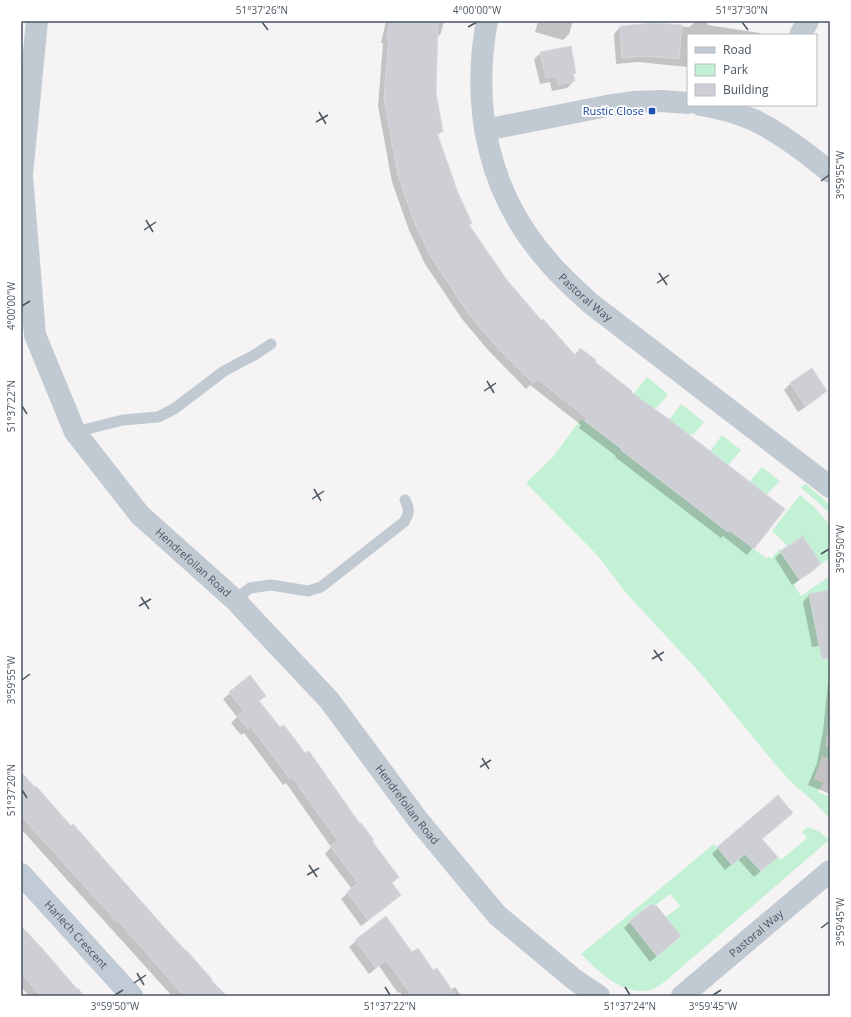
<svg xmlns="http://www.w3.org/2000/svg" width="851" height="1017" viewBox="0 0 851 1017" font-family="'Open Sans',sans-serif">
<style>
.green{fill:#c3f1d5;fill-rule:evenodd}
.shadow{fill:#0003}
.building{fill:#cdcfd5;stroke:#d7d9de}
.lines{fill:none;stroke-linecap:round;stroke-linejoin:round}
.lane{stroke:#c1cad2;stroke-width:11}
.street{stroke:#c1cad2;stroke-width:22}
.secondary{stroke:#c1cbd6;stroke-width:22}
.ticks{fill:none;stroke:#4a5661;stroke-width:1.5}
.transit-dot{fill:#1a4fb4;stroke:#fff;stroke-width:1.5}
.labels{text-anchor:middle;stroke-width:4;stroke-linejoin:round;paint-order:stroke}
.transit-label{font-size:11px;fill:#164399;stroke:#fff;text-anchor:end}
.street-label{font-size:11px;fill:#4a5661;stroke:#fff}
.neatline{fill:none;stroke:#4a5661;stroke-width:1.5}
.ticks-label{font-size:10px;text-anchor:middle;fill:#4a5661}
</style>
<rect width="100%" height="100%" fill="#f5f3f3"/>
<!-- green -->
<path class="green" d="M647 377 668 394 662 402 655 409 653 408 618 414Z
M681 404 704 422 693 435 691 434 671 458 652 443Z
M581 419 619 447 621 450 651 473H694L722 435 741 450 708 489 695 506 729 533 734 528 738 537 767 559 769 556 771 559 779 549 799 579 798 581 794 585 801 596 830 576V590L816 593 821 627 816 628 818 641 830 639V724H829L825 746 830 747V759L822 756 814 779 823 783 818 792 830 797V819L812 800 793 784 775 764 702 675 627 594 597 555 526 483 553 457Z
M762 467 780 481 761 500 733 502Z
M806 484 830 505V513L800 487Z
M800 495 815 508 830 525V558L821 564 803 536 787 546 782 540 772 531Z
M808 827 820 832 829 840 668 979C664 982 658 987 653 989 626 999 598 971 581 954L714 844 717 847 745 854 761 871 778 857 781 860 807 838 802 832ZM670 894 680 906 666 917 681 937 657 956 629 921 651 904 654 906Z"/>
<!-- shadow -->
<path class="shadow" d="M386 21H444L441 33 437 38 435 93 442 131 437 136 469 225 506 281 542 322 574 355 580 349 593 363 629 393 784 509 747 555 723 536 721 538 615 457 616 456 579 428 581 425 530 385 526 389 488 350 462 319 425 264 409 230 392 182 378 106 383 43H381Z
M538 21H573L569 34 563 40 535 32Z
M697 21H706L708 25 760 33 759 35H688V67L638 62 616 64 614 34 620 27 655 24 689 27Z
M541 53 575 73 572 75 574 81 567 88 552 91 550 82 540 84 534 59Z
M812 370 826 390 820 397 798 412 784 390 790 384Z
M781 552 820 564 814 570 792 585 775 558Z
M830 591V644L812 647 803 602 809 595Z
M830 665V794L808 785 817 763 823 731Z
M250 677 265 696 258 702 370 842 391 883 400 895 394 901 361 926 341 899 352 889 325 854 331 847 286 783 283 785 244 733 241 735 231 723 237 717 223 699Z
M21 774 209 980 226 996H172L21 829Z
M761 839 770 863 754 877 738 859 725 870 712 854 718 848Z
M630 922 680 936 650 962 624 928Z
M21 927 76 990 78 988 84 996H29L21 987Z
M356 941 412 953 433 971 450 990 455 987 461 996H403L400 992 398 993 379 966 369 974 349 947Z"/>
<!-- building -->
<path class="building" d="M390 21H438L436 93 443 132 437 133 458 193 472 223 469 225 507 280 542 321 543 319 575 355 580 348 596 360 595 362 632 391 631 392 670 420 785 509 754 549 729 530 728 532 621 450 622 449 585 421 587 418 537 379 533 383 494 344 468 313 431 257 415 224 398 175 384 99 389 37H387Z
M655 23 682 25 679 59 645 56 622 58 620 26Z
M571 46 576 73 573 74 575 81 558 85 556 76 546 78 540 52Z
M812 368 827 391 805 406 790 383Z
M803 536 821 564 799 579 780 551Z
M830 590V658L822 659 809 594Z
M250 675 266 696 259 701 280 727 284 725 305 753 309 751 360 824 361 823 374 840 372 841 399 877 392 883 401 895 368 920 347 892 358 883 330 846 338 841 292 777 290 779 251 727 248 729 237 716 244 711 229 692Z
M21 772 35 787 36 786 71 826 73 824 163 926 185 950H186L212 979 211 980 227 996H184L118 921 117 922 21 816Z
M778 795 793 813 762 839 778 857 761 871 745 854 732 865 717 847Z
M652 904 654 906 656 905 681 936 657 956 629 921Z
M386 916 412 952 418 948 433 970 437 968 456 996H412L386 960 376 968 355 940Z
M21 926 40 946 83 996H41L21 973Z"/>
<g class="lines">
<!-- lane -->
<path class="lane" d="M75 432 123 420 158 417 174 409 224 371 256 354 271 344
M235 600 250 588 271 585 308 591 321 587 404 522C409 514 410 509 405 500"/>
<!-- street -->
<g class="street">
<path id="s1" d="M37 21 22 175 35 335 75 432 140 515 235 600 329 700 418 820 497 915 575 980 599 996"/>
<path id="s2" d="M487 21C471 107 488 193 547 260 560 276 575 289 590 303L830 487"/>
<path d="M800 35 808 21"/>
<path d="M701 105C719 108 737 113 754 120 779 132 808 154 830 172"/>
<path d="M485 130 607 106 634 102 661 101 688 103"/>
<path id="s3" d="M682 996 830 871"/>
</g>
<!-- secondary -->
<path class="secondary" id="s4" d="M21 874 132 996"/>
</g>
<!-- ticks -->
<path class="ticks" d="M262 22 268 30M742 22 748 30M468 27 477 22M319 112 326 124M316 122 328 115M821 181 829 175M146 220 153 232M144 230 156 222M659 273 667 285M657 283 669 275M22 306 30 301M487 381 494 393M484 391 496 383M22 406 27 414M314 489 321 501M312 499 324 491M821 554 829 549M141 597 149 609M139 606 151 599M654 650 662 661M652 659 664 652M22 680 30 674M482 758 489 769M480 767 491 760M22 790 27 798M309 865 317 877M307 875 319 868M821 928 829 922M137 973 144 985M134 983 146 975M385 987 390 995M625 987 630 995M115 995 123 990M713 995 721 990"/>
<!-- markers -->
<rect class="transit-dot" x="648" y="107" width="8" height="8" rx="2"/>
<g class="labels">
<!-- transit labels -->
<g class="transit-label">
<text x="644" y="115">Rustic Close</text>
</g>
<!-- street labels -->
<g class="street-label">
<text dy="4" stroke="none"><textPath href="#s2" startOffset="309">Pastoral Way</textPath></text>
<text dy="4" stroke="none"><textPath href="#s1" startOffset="597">Hendrefoilan Road</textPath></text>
<text dy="4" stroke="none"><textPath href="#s1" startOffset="921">Hendrefoilan Road</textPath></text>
<text dy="4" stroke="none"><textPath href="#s3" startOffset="97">Pastoral Way</textPath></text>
<text dy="4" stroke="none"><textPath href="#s4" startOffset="82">Harlech Crescent</textPath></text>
</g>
</g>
<!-- border -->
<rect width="851" height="1017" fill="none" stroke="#ffffff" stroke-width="44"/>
<!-- legend -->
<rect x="687" y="34" width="130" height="72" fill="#ffffff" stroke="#b7bbc0"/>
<rect x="695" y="47" width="20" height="6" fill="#c1cbd6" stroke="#b7bbc0"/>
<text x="723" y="54" font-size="12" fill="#4a5661">Road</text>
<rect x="695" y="64" width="20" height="12" fill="#c3f1d5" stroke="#b7bbc0"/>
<text x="723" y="74" font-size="12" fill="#4a5661">Park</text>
<rect x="695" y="84" width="20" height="12" fill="#cdcfd5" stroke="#b7bbc0"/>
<text x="723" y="94" font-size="12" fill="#4a5661">Building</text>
<rect x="22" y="22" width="807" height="973" class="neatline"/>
<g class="ticks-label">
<text x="262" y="14">51°37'26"N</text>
<text x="477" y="14">4°00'00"W</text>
<text x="742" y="14">51°37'30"N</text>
<text transform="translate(840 175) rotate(-90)" y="4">3°59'55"W</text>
<text transform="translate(11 306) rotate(-90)" y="4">4°00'00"W</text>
<text transform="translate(11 406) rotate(-90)" y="4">51°37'22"N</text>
<text transform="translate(840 549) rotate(-90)" y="4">3°59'50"W</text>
<text transform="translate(11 680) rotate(-90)" y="4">3°59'55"W</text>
<text transform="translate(11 790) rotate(-90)" y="4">51°37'20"N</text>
<text transform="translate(840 922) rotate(-90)" y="4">3°59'45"W</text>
<text x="115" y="1010">3°59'50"W</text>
<text x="390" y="1010">51°37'22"N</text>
<text x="630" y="1010">51°37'24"N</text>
<text x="713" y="1010">3°59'45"W</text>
</g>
</svg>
